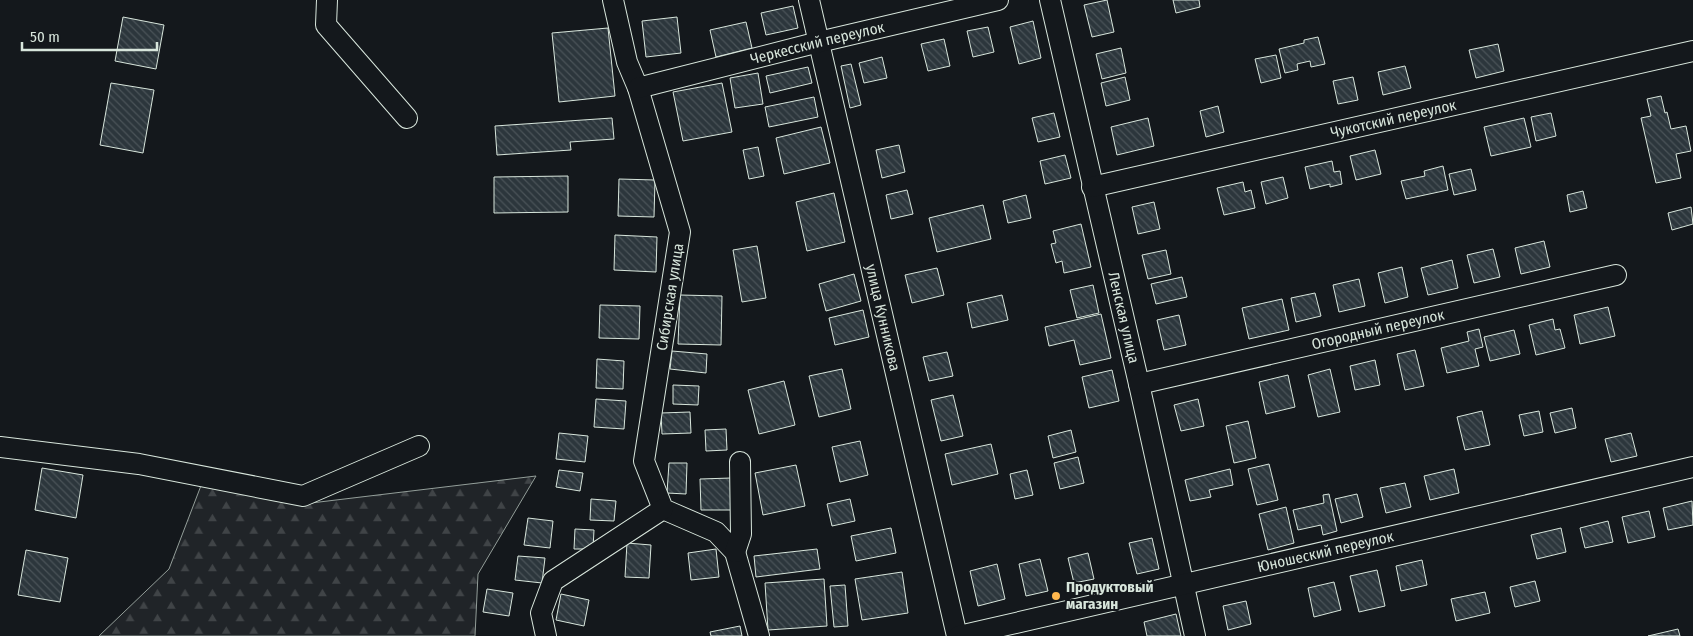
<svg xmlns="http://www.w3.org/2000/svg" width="1693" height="636" viewBox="0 0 1693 636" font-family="'Fira Sans Condensed',sans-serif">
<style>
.forest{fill:url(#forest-firs);stroke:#939e99}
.building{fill:url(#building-back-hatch);stroke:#d8e6dc}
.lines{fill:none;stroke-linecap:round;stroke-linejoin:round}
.minor-casing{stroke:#d8e6dc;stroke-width:22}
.minor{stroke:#14181c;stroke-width:20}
.poi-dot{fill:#ffb74d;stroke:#14181c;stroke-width:2}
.labels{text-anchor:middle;stroke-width:4;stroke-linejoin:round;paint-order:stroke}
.street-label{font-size:15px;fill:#d8e6dc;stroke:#14181c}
.poi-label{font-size:15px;font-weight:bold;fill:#d8e6dc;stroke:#14181c;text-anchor:start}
</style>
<defs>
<pattern id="forest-firs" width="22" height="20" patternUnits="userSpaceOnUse" patternTransform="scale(1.25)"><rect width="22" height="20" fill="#202428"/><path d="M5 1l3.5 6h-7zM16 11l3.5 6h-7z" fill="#404447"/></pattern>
<pattern id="building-back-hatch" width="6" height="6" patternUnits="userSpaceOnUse" patternTransform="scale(1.25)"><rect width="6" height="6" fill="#2c363c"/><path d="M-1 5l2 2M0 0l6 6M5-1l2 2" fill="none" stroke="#4a5358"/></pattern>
</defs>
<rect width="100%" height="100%" fill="#14181c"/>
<!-- forest -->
<path class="forest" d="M536 476 478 574 475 636H99L169 569 202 483 311 503Z"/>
<!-- building -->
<path class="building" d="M1107 0 1114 32 1092 37 1084 5Z
M1173 0H1199L1200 7 1176 13Z
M793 6 798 28 766 35 761 13Z
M123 17 164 25 156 69 115 61Z
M677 17 681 53 646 57 642 21Z
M1033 21 1041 58 1019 64 1010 27Z
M746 22 752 48 716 57 710 30Z
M988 27 994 52 973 57 967 31Z
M608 28 615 96 559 102 552 33Z
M1318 37 1325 64 1311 67 1310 61 1297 64 1298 70 1285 73 1279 49 1304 43V40Z
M944 39 950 66 928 71 921 44Z
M1498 44 1504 71 1476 78 1469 50Z
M1121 48 1126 73 1102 79 1096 54Z
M1276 55 1281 78 1261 83 1255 59Z
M882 57 887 78 864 83 859 63Z
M851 64 861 105 850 108 841 66Z
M1405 66 1411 88 1383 95 1378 72Z
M808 67 812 83 770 93 766 76Z
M758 73 763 104 735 108 730 78Z
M1125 77 1130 100 1106 106 1101 83Z
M1353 77 1358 100 1338 104 1333 81Z
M111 83 154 90 143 153 100 145Z
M722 83 732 132 683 141 673 92Z
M1661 96 1665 113 1667 112 1671 129 1686 126 1691 151 1676 154 1681 178 1656 183 1641 118 1651 116 1647 99Z
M814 97 818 117 769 127 765 107Z
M1218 106 1224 132 1206 137 1200 111Z
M1054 113 1060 137 1038 142 1032 118Z
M1551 113 1556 136 1536 141 1531 117Z
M612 118 614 139 570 142 571 150 497 155 495 126Z
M1148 118 1154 146 1117 155 1111 127Z
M1524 118 1531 147 1491 156 1484 127Z
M821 127 830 163 784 174 776 138Z
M899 145 905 172 882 178 876 150Z
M758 147 764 176 749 179 743 150Z
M1375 150 1381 174 1356 180 1350 156Z
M1065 155 1071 178 1045 184 1040 161Z
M1332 161 1334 172 1340 171 1342 184 1330 187V184L1310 189 1305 167Z
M1443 166 1448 190 1406 199 1401 181 1425 176 1424 171Z
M1471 169 1476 190 1454 195 1449 174Z
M568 176V212L494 213V177Z
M1283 177 1288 198 1266 204 1261 182Z
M619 179 655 180 654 217 618 216Z
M1243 182 1245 192 1251 190 1255 208 1224 215 1217 188Z
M907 190 913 214 891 219 886 195Z
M1583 191 1587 208 1570 212 1567 195Z
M834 193 845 242 807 251 796 202Z
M1026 195 1031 218 1008 223 1003 201Z
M1154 202 1160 229 1138 234 1132 207Z
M983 205 991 239 937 252 929 218Z
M1691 207 1693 224 1672 230 1668 213Z
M1081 224 1091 267 1064 273 1062 261 1056 263 1051 244 1056 243 1053 231Z
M615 235 657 237 656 272 614 270Z
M1544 241 1550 267 1521 274 1515 248Z
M757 246 766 298 742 302 733 250Z
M1493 249 1500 277 1474 283 1467 255Z
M1166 250 1171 274 1148 279 1142 255Z
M1452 260 1458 288 1428 295 1421 268Z
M1402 267 1408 297 1385 303 1378 273Z
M937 268 944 295 912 303 905 275Z
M854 274 861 301 826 311 819 284Z
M1182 277 1187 297 1156 304 1151 284Z
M1359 279 1365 306 1339 312 1333 285Z
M1093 285 1099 313 1077 318 1070 290Z
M1315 293 1321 316 1296 322 1291 298Z
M680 295 722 296 721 345 678 344Z
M1002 295 1008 320 972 328 967 303Z
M1282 299 1289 330 1249 339 1242 308Z
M600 305 640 306 639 339 599 338Z
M1608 307 1615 336 1580 344 1574 315Z
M863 310 869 337 835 345 829 318Z
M1101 314 1111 358 1080 365 1074 340 1049 346 1045 327Z
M1179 315 1186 345 1164 350 1157 320Z
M1553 319 1555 330 1560 329 1565 348 1536 355 1529 325Z
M1479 329 1483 347 1475 349 1479 366 1447 373 1441 348 1469 341 1467 332Z
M1514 330 1520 354 1490 361 1484 337Z
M1415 350 1424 386 1405 390 1397 354Z
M672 351 707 354 706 373 670 369Z
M947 352 953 376 929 381 923 357Z
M597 359 624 361 623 389 596 388Z
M1375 360 1380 385 1355 390 1350 366Z
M842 369 851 409 819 417 809 376Z
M1330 369 1340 412 1318 417 1308 375Z
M1112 370 1119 401 1089 408 1082 377Z
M1288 375 1295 407 1266 414 1259 382Z
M784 381 795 425 759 434 748 390Z
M673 385 699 386 698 405 673 404Z
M953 395 963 436 941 441 931 400Z
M596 399 626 401 624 429 594 427Z
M1198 399 1204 426 1181 431 1174 405Z
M1572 408 1576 428 1555 433 1550 413Z
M1482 411 1490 445 1465 450 1457 417Z
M1539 411 1543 432 1524 436 1519 415Z
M690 412 691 433 662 434 661 413Z
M1248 421 1256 458 1234 463 1226 426Z
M726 429 727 450 706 451 705 430Z
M1071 430 1076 452 1053 458 1048 436Z
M559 433 588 436 585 462 556 459Z
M1631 433 1637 456 1611 462 1605 439Z
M860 441 868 475 840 482 832 447Z
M991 444 998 474 952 485 945 454Z
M1078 457 1084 483 1060 489 1054 463Z
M669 463H687L686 494 667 493Z
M1269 464 1278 500 1257 505 1248 469Z
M796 465 805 506 763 515 755 473Z
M42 468 83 475 76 518 35 510Z
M1230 469 1233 485 1209 490 1211 497 1190 501 1185 480Z
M1454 469 1459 493 1430 500 1424 476Z
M559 470 583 473 580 491 556 487Z
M1027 470 1033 495 1015 499 1010 474Z
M731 478V510H701L700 479Z
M1405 483 1411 507 1386 513 1380 488Z
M1329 494 1337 531 1323 535 1321 525 1298 530 1293 510 1324 503 1323 495Z
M1357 494 1363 517 1341 523 1335 499Z
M591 499 616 501 614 521 590 520Z
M850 499 855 521 832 526 827 504Z
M1692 501 1693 525 1668 530 1663 508Z
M1286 507 1294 543 1268 550 1259 514Z
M1649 511 1655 537 1628 543 1622 517Z
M528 518 553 521 550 548 524 545Z
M1608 521 1613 542 1585 548 1580 528Z
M891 528 896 553 856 561 851 536Z
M1561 528 1566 552 1537 559 1531 535Z
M575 529 594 530 593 549H574Z
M1152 538 1159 569 1137 574 1129 543Z
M627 543 651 545 649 578 625 577Z
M716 549 719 577 691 580 688 553Z
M817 549 820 569 756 577 754 556Z
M26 550 68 558 60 602 18 595Z
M1088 553 1094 579 1074 583 1068 558Z
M518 556 545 558 542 583 515 580Z
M1040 559 1048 591 1026 596 1019 564Z
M1422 560 1427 585 1401 591 1396 566Z
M997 564 1005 599 978 606 970 571Z
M1377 570 1385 606 1359 612 1350 576Z
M902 572 908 613 862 620 855 579Z
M824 579 827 626 768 630 765 583Z
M1535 581 1540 601 1515 607 1510 587Z
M1334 582 1341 610 1314 617 1308 588Z
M845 585 848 626 834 627 830 586Z
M487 589 513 593 509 616 483 612Z
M1485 592 1490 613 1456 621 1451 599Z
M561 594 589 600 584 626 556 620Z
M1246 601 1251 624 1228 630 1223 606Z
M1176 614 1181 636H1147L1144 622Z
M740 626 742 636H711L710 632Z
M1678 629 1680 636H1648Z"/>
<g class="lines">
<defs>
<g id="minor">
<path d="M327 0 326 25 407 118"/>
<path d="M613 0 627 62 638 88 680 232 644 461 663 509 716 532 735 552 759 636"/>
<path id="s1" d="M809 0 957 636"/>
<path id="s2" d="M1050 0 1139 384 1195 636"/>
<path id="s3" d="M638 88 819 42 998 0"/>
<path id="s4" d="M1092 187 1693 51"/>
<path id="s5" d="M1139 384 1616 275"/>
<path d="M0 447 139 464 303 496 419 446"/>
<path d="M735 552 741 534 740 462"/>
<path d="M546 636 541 613 553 581 663 509"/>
<path id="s6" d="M959 636 1693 467"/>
</g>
</defs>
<!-- minor casing -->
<use href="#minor" class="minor-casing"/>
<!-- minor -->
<use href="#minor" class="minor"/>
</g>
<!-- markers -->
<circle class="poi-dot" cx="1056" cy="596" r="5"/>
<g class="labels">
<!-- street labels -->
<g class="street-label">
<text dy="5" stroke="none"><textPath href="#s3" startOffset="185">Черкесский переулок</textPath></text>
<text dy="5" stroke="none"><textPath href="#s4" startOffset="309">Чукотский переулок</textPath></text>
<text transform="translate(670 297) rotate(-81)" y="5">Сибирская улица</text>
<text dy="5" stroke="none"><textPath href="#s1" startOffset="326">улица Кунникова</textPath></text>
<text dy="5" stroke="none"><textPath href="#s2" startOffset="326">Ленская улица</textPath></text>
<text dy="5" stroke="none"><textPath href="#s5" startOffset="245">Огородный переулок</textPath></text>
<text dy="5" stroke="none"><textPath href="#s6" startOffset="376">Юношеский переулок</textPath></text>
</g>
<!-- poi labels -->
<g class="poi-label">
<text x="1066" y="592">Продуктовый<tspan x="1066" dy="17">магазин</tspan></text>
</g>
</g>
<!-- scale -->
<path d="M22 42v8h135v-8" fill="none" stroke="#d8e6dc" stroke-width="2.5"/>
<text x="30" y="42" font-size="15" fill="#d8e6dc" stroke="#14181c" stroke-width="4" paint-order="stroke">50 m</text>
</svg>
